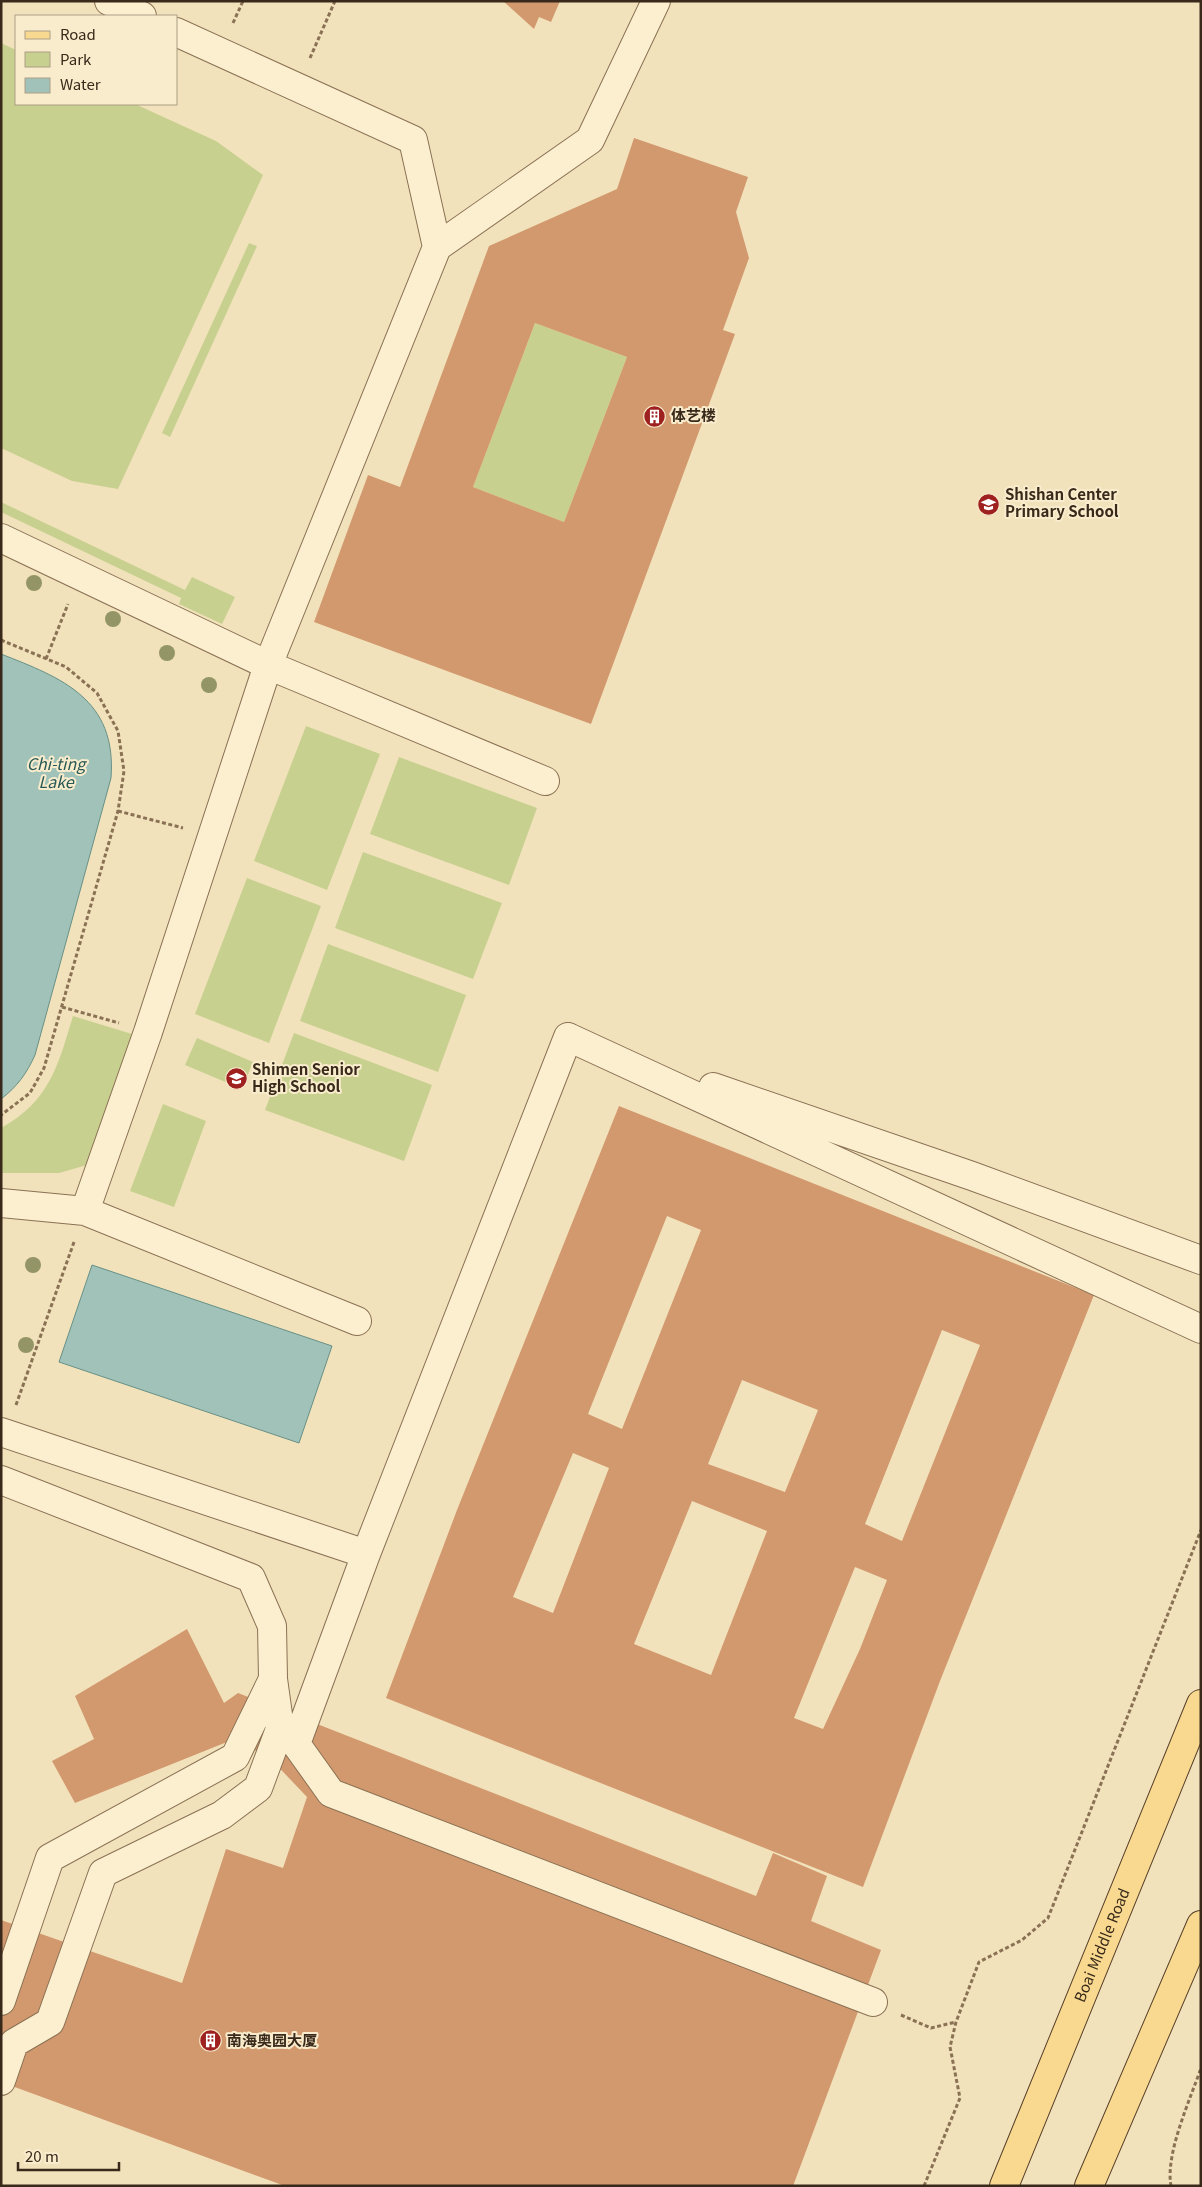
<svg xmlns="http://www.w3.org/2000/svg" width="1202" height="2187" viewBox="0 0 1202 2187" font-family="Georgia,'Noto Sans SC',serif">
<style>
.green{fill:#c8d08f}
.water{fill:#a0c2b8;stroke:#679086}
.building{fill:#d3996e;fill-rule:evenodd}
.lines{fill:none;stroke-linecap:round;stroke-linejoin:round}
.minor-casing{stroke:#8a7154;stroke-width:30}
.major-casing{stroke:#573f29;stroke-width:30}
.path{stroke:#8a7154;stroke-width:3;stroke-dasharray:4 2.5;stroke-linecap:butt}
.minor{stroke:#fcefcf;stroke-width:28}
.major{stroke:#f9d98f;stroke-width:28}
.tree{fill:#949566}
.labels{text-anchor:middle;stroke-width:4;stroke-linejoin:round;paint-order:stroke}
.poi-label{font-size:15px;font-weight:bold;fill:#38291a;stroke:#f8eccc;text-anchor:start}
.street-label{font-size:15px;fill:#38291a;stroke:#f8eccc}
.water-label{font-size:16px;font-style:italic;fill:#285957;stroke:#f8eccc}
</style>
<rect width="100%" height="100%" fill="#f1e2bc"/>
<!-- green -->
<path class="green" d="M1 43 16 50V104H135L216 141 263 175 118 489 72 481 1 448Z
M249 243 257 246 170 437 162 433Z
M535 323 627 357 564 522 473 487Z
M1 502 185 590 192 577 235 597 222 624 179 604 181 598 1 512Z
M306 726 380 754 327 890 254 861Z
M399 757 537 808 509 885 370 834Z
M363 852 502 903 473 979 335 928Z
M247 878 321 906 269 1043 195 1014Z
M328 944 466 995 438 1072 300 1021Z
M73 1016 132 1034 87 1165 59 1173H1V1128C50 1101 58 1065 73 1016Z
M294 1033 432 1085 404 1161 265 1110Z
M197 1038 253 1062 242 1089 185 1065Z
M163 1104 206 1121 174 1207 130 1191Z"/>
<!-- water -->
<path class="water" d="M1 654C62 678 117 699 111 778L35 1055C27 1073 17 1087 1 1099Z
M92 1265 332 1346 299 1443 59 1362Z"/>
<!-- building -->
<path class="building" d="M503 1H560L551 22 539 17 534 29Z
M634 138 748 177 736 212 749 258 723 330 735 334 591 724 314 622 368 475 400 487 489 246 617 189ZM535 323 627 357 564 522 473 487Z
M619 1106 1094 1295 940 1681 863 1887 386 1698 457 1510ZM667 1216 701 1230 622 1429 588 1414ZM942 1330 980 1345 902 1541 865 1524ZM742 1380 818 1410 785 1492 708 1464ZM573 1453 609 1468 553 1613 513 1597ZM692 1501 767 1531 711 1675 634 1644ZM855 1567 887 1580 860 1649 823 1729 794 1718Z
M187 1629 224 1703 238 1693 756 1896 773 1853 827 1876 811 1921 881 1950 793 2186H285L1 2082V1920L182 1983 226 1849 283 1868 307 1797 268 1756 232 1740 75 1803 52 1761 94 1739 75 1696Z"/>
<g class="lines">
<defs>
<path id="minor" d="M109 1 142 16
M176 32 413 140 437 247
M1 538 268 665 545 781
M568 1037 1201 1329
M713 1087 972 1176 1201 1260
M1 1203 85 1211 148 1032 268 665 437 247 590 140 656 1
M85 1211 357 1321
M1 1432 366 1554 568 1037
M1 1480 251 1578 272 1626 273 1679 280 1729 258 1788 222 1815 103 1873 50 2022 14 2043 1 2081
M366 1554 296 1744 331 1793 873 2002
M1 2001 50 1858 235 1757 273 1679"/>
<g id="major">
<path id="s1" d="M1004 2186 1201 1704"/>
<path d="M1089 2186 1201 1925"/>
</g>
</defs>
<!-- minor casing -->
<use href="#minor" class="minor-casing"/>
<!-- major casing -->
<use href="#major" class="major-casing"/>
<!-- path -->
<path class="path" d="M233 23 243 1
M310 58 335 1
M1 640 66 667 97 693 118 731 124 771 118 811 44 1068 30 1093 1 1115
M46 659 68 604
M118 811 183 828
M62 1007 119 1023
M16 1405 74 1242
M901 2015 931 2028 956 2022
M924 2186 960 2098 950 2047 956 2022 979 1962 1022 1940 1048 1918 1201 1530
M1171 2186C1165 2154 1190 2100 1201 2068"/>
<!-- minor -->
<use href="#minor" class="minor"/>
<!-- major -->
<use href="#major" class="major"/>
</g>
<!-- trees -->
<g class="tree">
<circle cx="34" cy="583" r="8"/>
<circle cx="113" cy="619" r="8"/>
<circle cx="167" cy="653" r="8"/>
<circle cx="209" cy="685" r="8"/>
<circle cx="33" cy="1265" r="8"/>
<circle cx="26" cy="1345" r="8"/>
</g>
<!-- icons -->
<defs>
<symbol id="building-disc" viewBox="-11 -11 22 22"><circle r="9.5" fill="#9e201f" stroke="#f8eccc"/><path d="M-4-6H4V6H1V3H-1V6H-4ZM-2.5-4.3h1.7v1.8h-1.7ZM.8-4.3h1.7v1.8H.8ZM-2.5-1h1.7V.8h-1.7ZM.8-1h1.7V.8H.8Z" fill="#fff"/></symbol>
<symbol id="school-disc" viewBox="-11 -11 22 22"><circle r="9.5" fill="#9e201f" stroke="#f8eccc"/><path d="M0-5L7-2L0 1L-7-2ZM-4 1L0 2.5L4 1V4Q0 6-4 4Z" fill="#fff"/></symbol>
</defs>
<g fill-rule="evenodd">
<use href="#building-disc" x="642" y="404" width="25" height="25"/>
<use href="#school-disc" x="976" y="492" width="25" height="25"/>
<use href="#school-disc" x="224" y="1066" width="25" height="25"/>
<use href="#building-disc" x="198" y="2028" width="25" height="25"/>
</g>
<g class="labels">
<!-- poi labels -->
<g class="poi-label">
<text x="671" y="421">体艺楼</text>
<text x="1005" y="500">Shishan Center<tspan x="1005" dy="17">Primary School</tspan></text>
<text x="252" y="1075">Shimen Senior<tspan x="252" dy="17">High School</tspan></text>
<text x="227" y="2046">南海奥园大厦</text>
</g>
<!-- street labels -->
<g class="street-label">
<text dy="5" stroke="none"><textPath href="#s1" startOffset="260">Boai Middle Road</textPath></text>
</g>
<!-- water labels -->
<g class="water-label">
<text x="56" y="770">Chi-ting<tspan x="56" dy="18">Lake</tspan></text>
</g>
</g>
<!-- border -->
<rect width="1202" height="2187" fill="none" stroke="#38291a" stroke-width="5"/>
<!-- legend -->
<rect x="15" y="15" width="162" height="90" fill="#f8eccc" stroke="#ab9e85"/>
<rect x="25" y="31" width="25" height="8" fill="#f9d98f" stroke="#ab9e85"/>
<text x="60" y="40" font-size="15" fill="#38291a">Road</text>
<rect x="25" y="52" width="25" height="15" fill="#c8d08f" stroke="#ab9e85"/>
<text x="60" y="65" font-size="15" fill="#38291a">Park</text>
<rect x="25" y="78" width="25" height="15" fill="#a0c2b8" stroke="#ab9e85"/>
<text x="60" y="90" font-size="15" fill="#38291a">Water</text>
<!-- scale -->
<path d="M18 2162v8h101v-8" fill="none" stroke="#38291a" stroke-width="2.5"/>
<text x="25" y="2162" font-size="15" fill="#38291a" stroke="#f8eccc" stroke-width="4" paint-order="stroke">20 m</text>
</svg>
